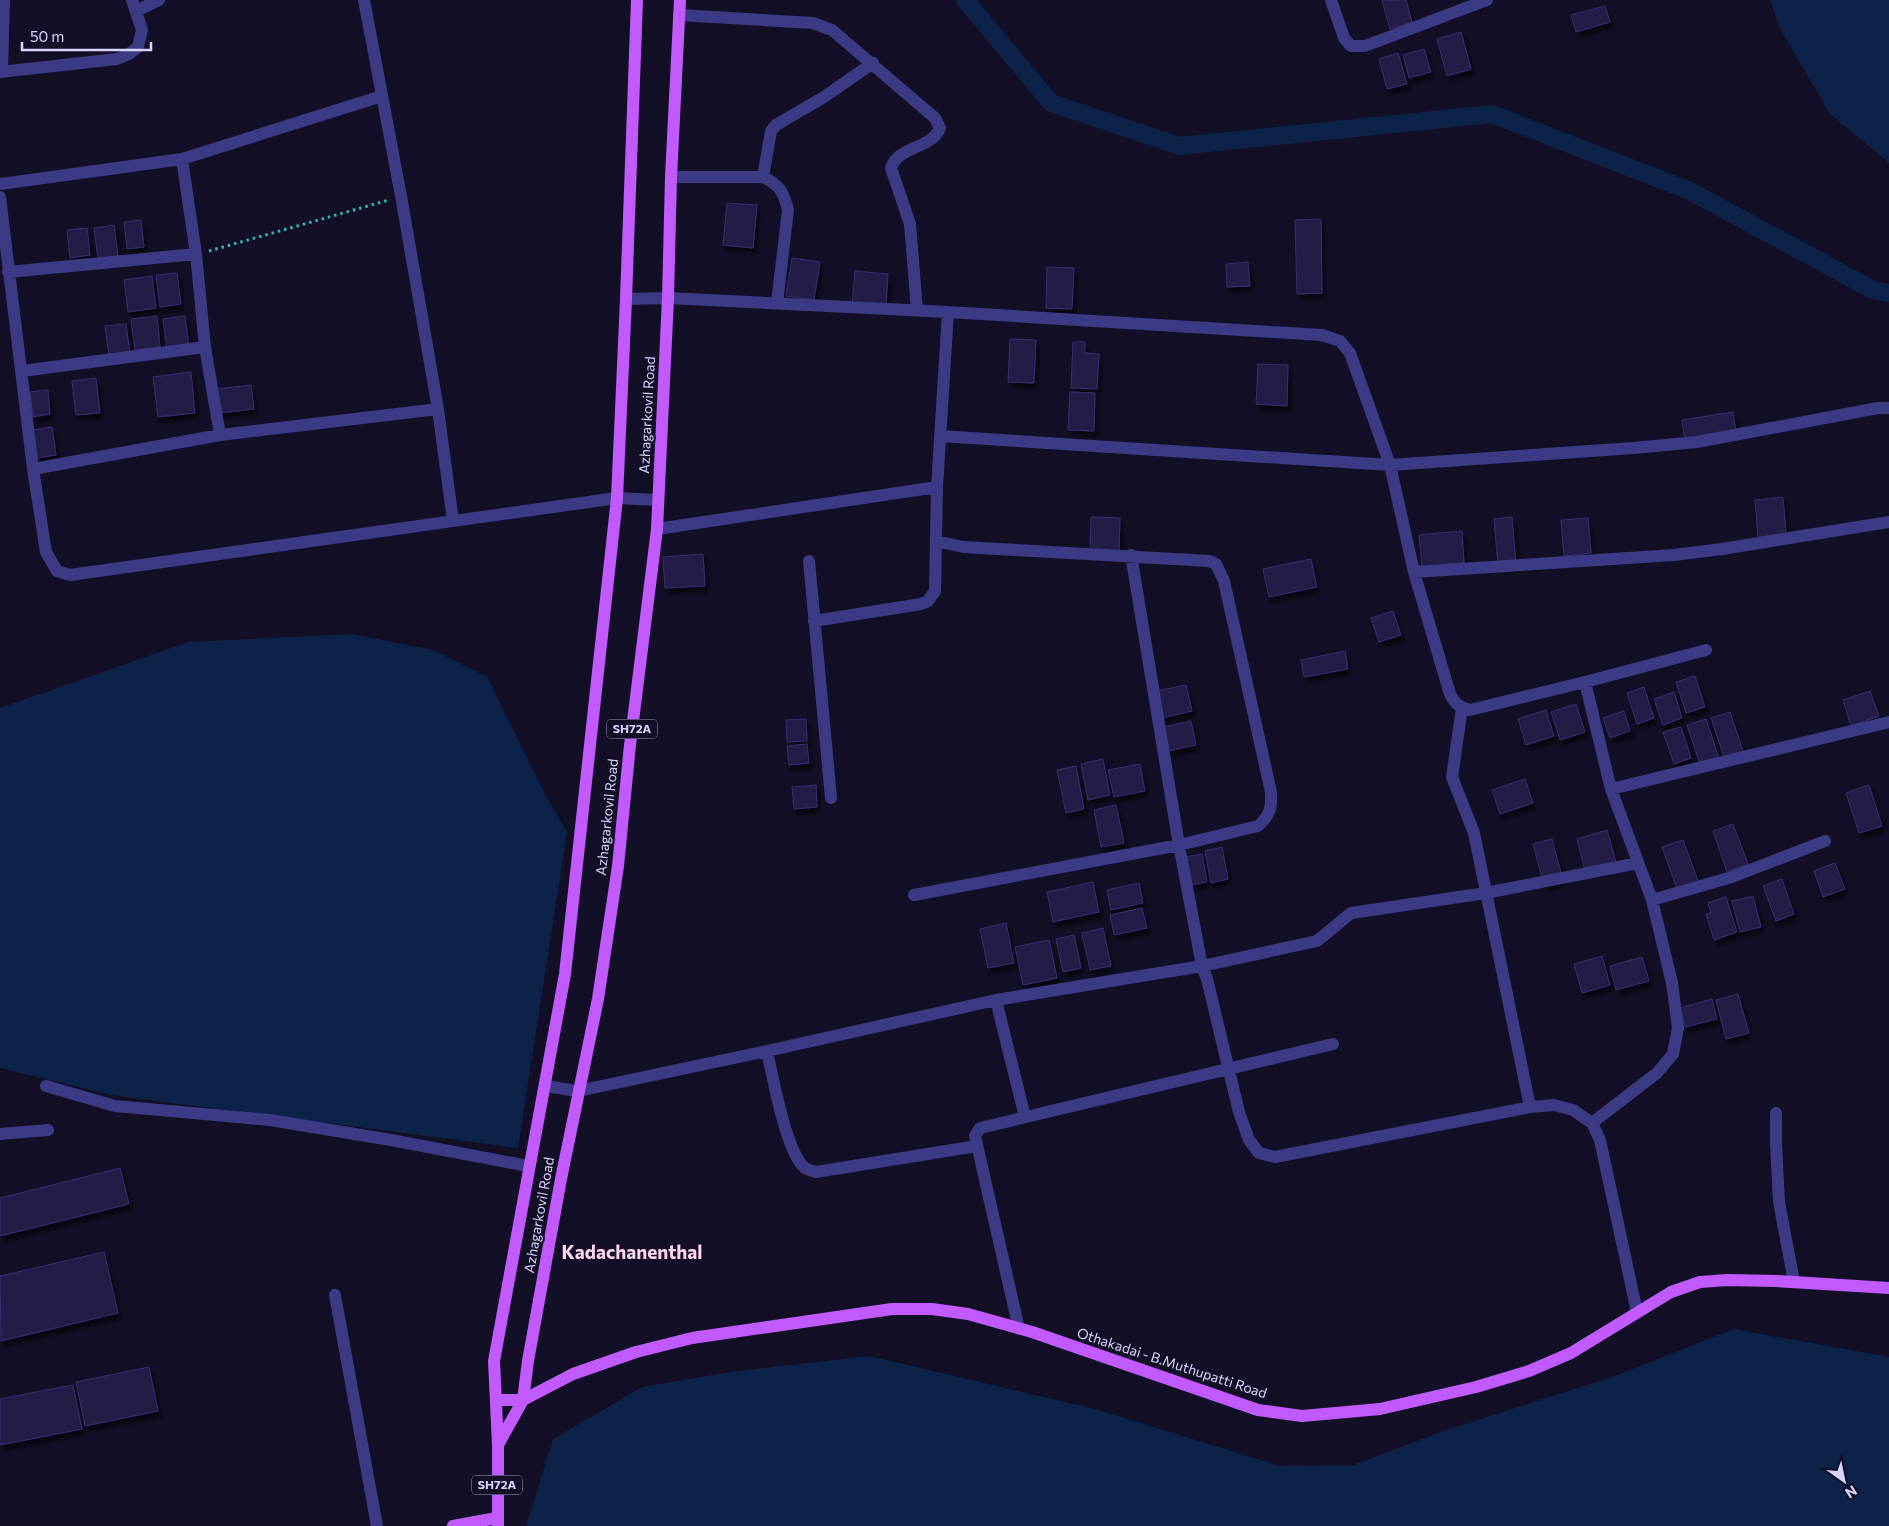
<svg xmlns="http://www.w3.org/2000/svg" width="1889" height="1526" viewBox="0 0 1889 1526" font-family="Commissioner,sans-serif">
<style>
.water{fill:#0c2248}
.lines{fill:none;stroke-linecap:round;stroke-linejoin:round}
.canal{stroke:#0c2248;stroke-width:18}
.building{fill:#241b47;stroke:#3b2d73;filter:url(#shadow)}
.path{stroke:#2fb8b0;stroke-width:3;stroke-dasharray:2.5 4;stroke-linecap:butt}
.minor{stroke:#3d3a85;stroke-width:12}
.major{stroke:#c25bff;stroke-width:12}
.labels{text-anchor:middle;stroke-width:4.5;stroke-linejoin:round;paint-order:stroke}
.shield{fill:#130f26;stroke:#9e99be;stroke-width:1}
.shield-label{font-size:12px;font-weight:bold;fill:#d9d4ff}
.street-label{font-size:14px;fill:#d9d4ff;stroke:#130f26}
.district-label{font-size:19px;font-weight:bold;fill:#ffd6f0;stroke:#130f26}
</style>
<defs>
<filter id="shadow"><feDropShadow dx="3" dy="5.5" stdDeviation="2.5" flood-color="#0009"/></filter>
</defs>
<rect width="100%" height="100%" fill="#130f26"/>
<!-- water -->
<path class="water" d="M1770 0H1889V163L1830 114 1779 27Z
M352 634 433 650 487 677 546 796 567 832 518 1148 111 1095 0 1068V708L188 642Z
M1733 1329 1889 1357V1526H526L553 1439 642 1387 730 1372 869 1356 1099 1410 1279 1466 1353 1465 1443 1431 1615 1376Z"/>
<g class="lines">
<!-- canal -->
<path class="canal" d="M965 0 1051 103 1179 146 1492 114 1690 191 1873 290 1889 293"/>
</g>
<!-- building -->
<path class="building" d="M1382 0H1406L1412 22 1390 29Z
M1605 6 1610 22 1576 32 1571 15Z
M1461 32 1471 69 1447 76 1437 39Z
M1424 49 1431 72 1409 78 1403 55Z
M1398 53 1407 84 1387 89 1379 59Z
M727 203 757 205 753 248 723 245Z
M1321 219 1322 293 1297 294 1295 220Z
M141 220 144 247 127 249 124 222Z
M114 225 118 256 98 259 94 228Z
M87 228 90 255 70 258 67 230Z
M792 258 820 262 814 300 786 296Z
M1248 262 1250 286 1227 287 1226 264Z
M1047 267 1074 268 1072 309 1046 308Z
M855 271 888 274 886 306 852 304Z
M177 273 181 304 160 307 156 275Z
M152 276 156 308 128 312 124 280Z
M157 316 160 347 135 350 131 319Z
M185 316 189 347 167 349 163 319Z
M126 324 130 354 109 356 105 326Z
M1010 339 1036 340 1034 383 1008 382Z
M1073 342H1085V353L1099 354 1097 389 1071 388Z
M1258 364 1288 365 1287 406 1256 404Z
M191 372 195 413 158 417 153 377Z
M96 378 100 413 76 415 72 381Z
M251 385 254 409 219 413 216 389Z
M48 390 50 414 33 417 30 392Z
M1070 392 1095 393 1094 431 1068 430Z
M1733 412 1736 432 1685 440 1682 420Z
M52 427 56 455 37 458 33 430Z
M1783 497 1786 534 1758 537 1755 500Z
M1091 517 1120 518 1119 552 1090 551Z
M1512 517 1516 564 1498 565 1494 519Z
M1588 518 1591 553 1564 556 1561 520Z
M1462 531 1464 563 1422 567 1419 535Z
M703 554 705 586 665 588 663 557Z
M1311 559 1317 587 1269 597 1263 569Z
M1393 611 1401 635 1379 642 1371 618Z
M1345 651 1348 669 1304 677 1301 660Z
M1695 676 1705 707 1686 713 1676 682Z
M1186 685 1192 711 1162 718 1156 691Z
M1644 687 1654 718 1637 724 1627 693Z
M1870 691 1879 716 1851 726 1843 700Z
M1674 692 1682 718 1663 725 1654 699Z
M1576 704 1585 732 1560 740 1551 712Z
M1546 710 1554 736 1526 745 1518 719Z
M1624 711 1630 731 1610 738 1603 718Z
M1730 712 1743 751 1724 757 1711 718Z
M806 719 807 741 787 742 786 720Z
M1706 719 1719 758 1700 764 1687 725Z
M1191 721 1196 745 1168 751 1163 727Z
M1681 727 1691 758 1674 764 1663 732Z
M807 744 809 763 789 765 787 746Z
M1103 759 1110 795 1088 800 1081 764Z
M1140 764 1145 791 1114 797 1108 770Z
M1076 766 1084 809 1066 813 1057 770Z
M1525 779 1533 803 1500 814 1492 790Z
M816 785 817 807 794 809 792 787Z
M1869 785 1882 826 1859 833 1846 793Z
M1116 805 1124 843 1101 847 1094 810Z
M1733 824 1748 864 1727 872 1713 831Z
M1607 830 1616 862 1585 871 1577 839Z
M1552 839 1563 880 1544 885 1533 844Z
M1683 840 1698 881 1677 889 1662 847Z
M1222 847 1228 879 1211 883 1205 851Z
M1202 854 1207 882 1191 885 1185 857Z
M1835 863 1845 889 1823 897 1814 871Z
M1782 879 1794 914 1776 921 1763 886Z
M1093 882 1099 912 1053 922 1047 892Z
M1139 883 1143 903 1111 910 1107 890Z
M1753 896 1761 927 1740 932 1732 901Z
M1726 897 1737 932 1714 940 1706 914 1711 913 1708 903Z
M1142 908 1147 928 1114 935 1110 915Z
M1006 923 1014 963 988 968 980 929Z
M1103 928 1111 966 1090 970 1082 933Z
M1074 935 1081 968 1063 972 1056 939Z
M1049 940 1057 978 1023 985 1015 947Z
M1602 956 1610 985 1582 993 1574 964Z
M1642 957 1649 981 1616 990 1610 966Z
M1738 994 1749 1033 1726 1039 1716 1000Z
M1712 999 1717 1019 1685 1027 1680 1008Z
M120 1168 129 1204 0 1236V1198Z
M104 1252 118 1313 1 1341 0 1276Z
M149 1367 158 1411 85 1426 76 1382Z
M73 1385 82 1429 0 1445V1399Z"/>
<g class="lines">
<!-- path -->
<path class="path" d="M209 251 389 200"/>
<!-- minor -->
<path class="minor" d="M364 0 401 196 438 409 453 521
M1331 0 1344 38 1351 46H1365L1487 0
M136 11 159 0
M679 15 813 23 832 30 935 118 940 128C932 149 899 145 891 168L910 224 917 310
M2 71 4 0
M0 72 117 59 129 54 138 47 142 30 132 0
M182 159 382 96
M671 177H763C780 185 784 193 788 210L777 303
M763 177 771 131 776 125 824 97 873 63
M0 184 182 159 196 254 205 347 220 435
M0 197 33 469 46 552 57 571 70 575 617 498 657 500
M8 272 196 254
M626 299 668 298 948 312 1322 335 1340 341 1350 353 1390 465 1414 572 1450 694C1455 703 1459 708 1470 710L1585 682 1706 650
M22 371 205 347
M940 436 1390 465 1633 448 1697 442 1878 408H1889
M33 469 220 435 438 409
M657 529 937 487
M1131 555 1179 845 1202 966 1207 979 1239 1112 1249 1140 1259 1153 1275 1157 1530 1107 1554 1105 1573 1110 1592 1123 1600 1140 1637 1312
M809 561 831 798
M1414 572 1674 555 1722 549 1889 522
M814 621 921 604 928 601 935 591 937 487 948 312
M1585 682 1611 789 1652 900 1672 983 1678 1028 1673 1054 1657 1073 1592 1123
M1462 708 1452 777 1474 833 1530 1107
M1611 789 1889 722
M914 895 1179 845 1258 826C1270 816 1272 807 1271 792L1224 581 1216 564 1209 561 963 547 936 541
M1652 900 1732 877 1825 841
M996 1000 1025 1117
M767 1051C773 1077 786 1153 805 1168 808 1170 813 1171 816 1172L977 1146
M46 1086 115 1106 270 1120 391 1140 528 1166
M545 1086 578 1091 767 1051 996 1000 1202 966 1317 941 1351 913 1486 893 1638 863
M1776 1113V1143L1779 1202 1794 1282
M0 1134 48 1130
M335 1295 377 1526
M1019 1329 975 1136 980 1128 1333 1044"/>
<!-- major -->
<path class="major" d="M496 1400H523L573 1374 636 1352 692 1338 892 1309H932L968 1314 1032 1332 1258 1410 1302 1416 1380 1409 1476 1387 1529 1371 1571 1353 1671 1292 1700 1282 1727 1280 1776 1281 1889 1288
M498 1445 523 1400 528 1361 561 1179 598 999 618 866 630 745 657 529 668 298 671 177 680 0
M453 1526 497 1518
M498 1526V1445L494 1361 565 974 617 498 626 299 637 0"/>
</g>
<g class="labels">
<!-- shield labels -->
<g class="shield">
<rect x="607" y="719.5" width="50" height="19" rx="4"/>
<rect x="472" y="1475.5" width="50" height="19" rx="4"/>
</g>
<g class="shield-label">
<text x="632" y="733">SH72A</text>
<text x="497" y="1489">SH72A</text>
</g>
<!-- street labels -->
<g class="street-label">
<text transform="translate(647 415) rotate(-87)" y="5">Azhagarkovil Road</text>
<text transform="translate(607 817) rotate(-84)" y="5">Azhagarkovil Road</text>
<text transform="translate(539 1215) rotate(-80)" y="5">Azhagarkovil Road</text>
<text transform="translate(1172 1363) rotate(18)" y="5">Othakadai - B.Muthupatti Road</text>
</g>
<!-- district labels -->
<g class="district-label">
<text x="632" y="1259">Kadachanenthal</text>
</g>
</g>
<!-- north arrow -->
<g transform="translate(1844 1481) rotate(147)" stroke="#130f26" stroke-width="4" paint-order="stroke">
<path d="M0-4L9 19L0 12L-9 19Z" fill="#d9d4ff"/>
<text y="-8" font-size="14" font-weight="bold" text-anchor="middle" fill="#d9d4ff">N</text>
</g>
<!-- scale -->
<path d="M22 42v8h129v-8" fill="none" stroke="#d9d4ff" stroke-width="2.5"/>
<text x="30" y="42" font-size="15" fill="#d9d4ff" stroke="#130f26" stroke-width="4" paint-order="stroke">50 m</text>
</svg>
